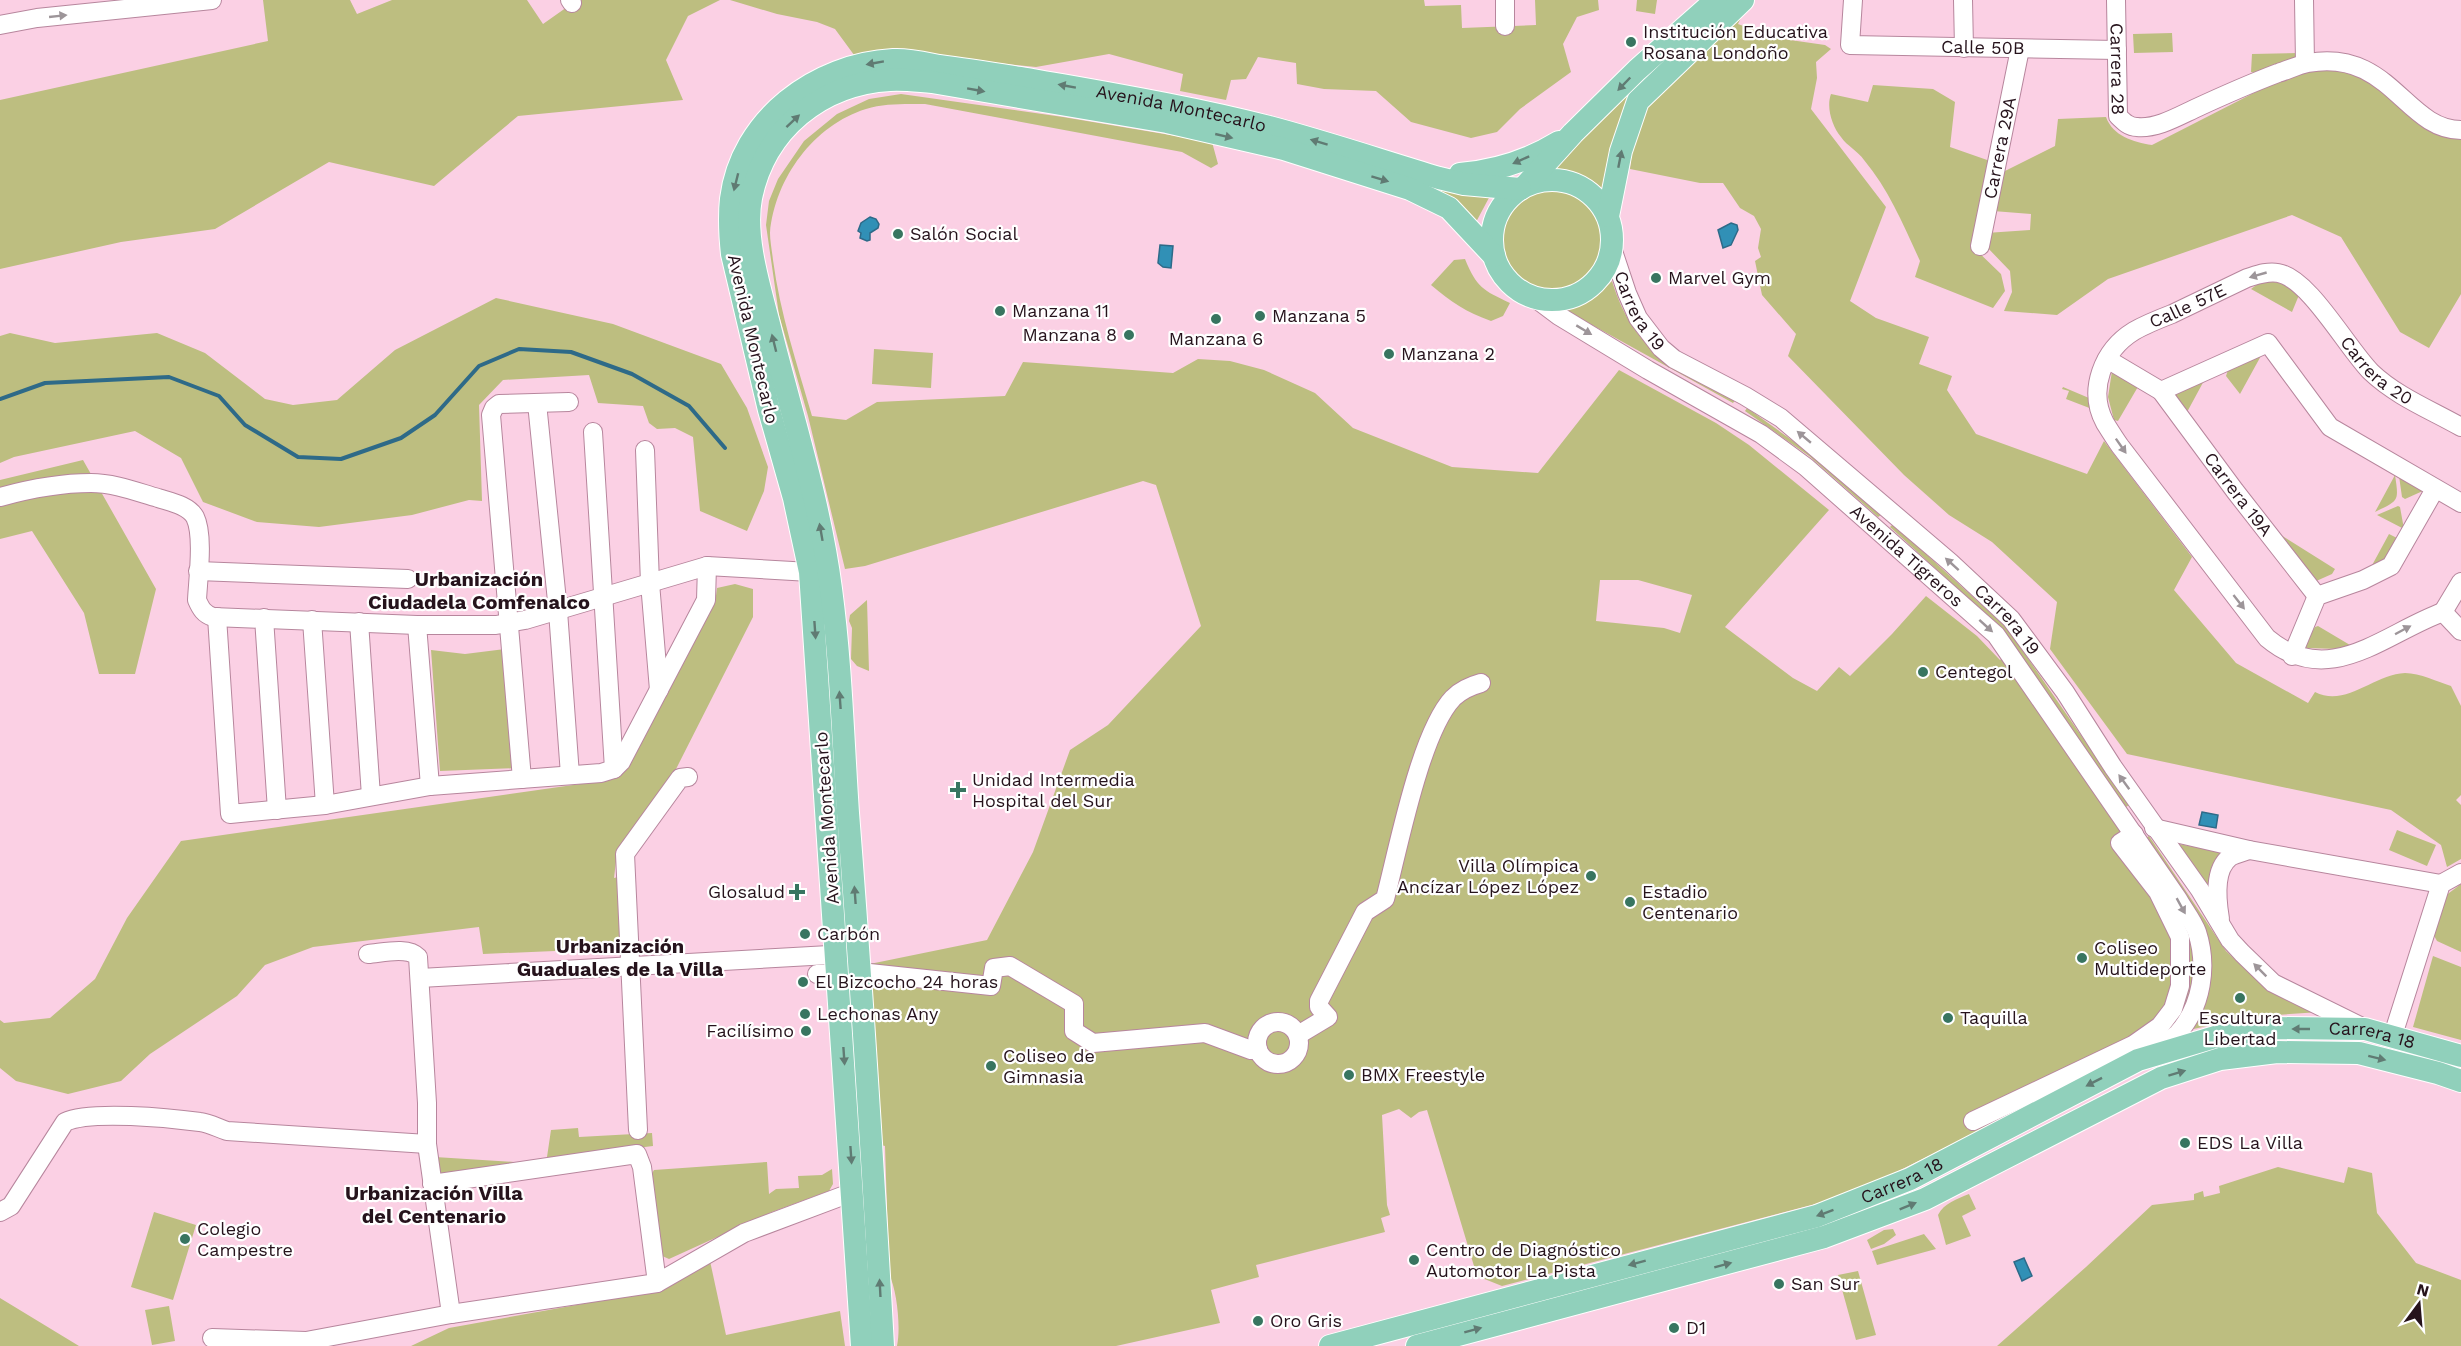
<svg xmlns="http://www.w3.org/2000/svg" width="2461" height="1346" viewBox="0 0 2461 1346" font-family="'Work Sans',sans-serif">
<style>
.green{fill:#bdbe80;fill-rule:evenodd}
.water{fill:#3190b6;stroke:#2e6a88;stroke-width:1.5}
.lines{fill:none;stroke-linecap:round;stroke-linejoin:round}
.stream{stroke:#2e6a88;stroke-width:4}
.minor-casing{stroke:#b7869d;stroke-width:20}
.major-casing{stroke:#fff;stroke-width:24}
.minor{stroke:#fff;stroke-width:18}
.major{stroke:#90d0bb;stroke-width:22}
.oneway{fill:#9d9599}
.oneway2{fill:#607b73}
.poi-dot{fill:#387560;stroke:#fff;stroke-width:2}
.labels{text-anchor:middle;stroke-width:4.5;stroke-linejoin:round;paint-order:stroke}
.poi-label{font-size:18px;fill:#26131c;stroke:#fff;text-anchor:start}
.street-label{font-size:18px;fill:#26131c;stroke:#fff}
.neighbourhood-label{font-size:20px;font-weight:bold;fill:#26131c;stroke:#fff}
</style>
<rect width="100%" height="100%" fill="#fbd0e4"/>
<!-- green -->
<path class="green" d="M263 0H350L357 14 392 0H527L543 24 577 0H720L688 16 666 60 683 100 518 116 434 186 329 162 215 229 121 242 0 269V100L268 41Z
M730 0H1424L1425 6 1461 5 1462 28 1536 25 1535 0H1598L1599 10 1577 17 1563 44 1571 72 1520 109 1497 132 1471 138 1411 122 1376 91 1324 89 1297 84 1296 63 1258 57 1246 79 1231 80 1226 100 1180 91 1183 74 1109 54 1036 67 900 53 857 59 835 29 817 22 777 14Z
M1637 0H1657L1655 14 1636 11Z
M1746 7 1738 24 1776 38 1825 45 1831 49 1816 62 1817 78 1811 109 1886 207 1850 301 1876 318 1929 337 1919 364 1952 376 1947 390 1976 434 2087 474 2104 441 2192 557 2174 590 2236 663 2308 703 2315 692C2346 708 2374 674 2405 673 2420 673 2438 682 2451 686L2461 706V795L2456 800 2461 805V859L2447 867 2441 845 2391 810 2127 754 2050 649 2057 602 1992 542 1949 515 1904 475 1788 356 1796 334 1762 295 1755 261 1761 257 1758 248 1761 229 1754 216 1740 208 1723 183H1700L1630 169 1634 132 1644 110Z
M2172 33 2173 52 2134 53 2133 34Z
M2299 53V57L2255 73 2251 72 2252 54Z
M2320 68 2351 71 2461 136V294L2429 348 2400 332 2341 237 2292 215 2108 279 2057 315 2004 311 2012 292 2010 271 1985 245 1986 233 2030 230 2031 214 1993 211 2001 173 2055 146 2058 119 2106 117C2113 136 2133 142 2152 145L2291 74Z
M1643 79C1619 114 1611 145 1606 187L1602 188C1587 175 1571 171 1552 168Z
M1873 85 1933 89 1955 102 1950 147 1990 161 1972 246 2001 274 2005 291 1993 308 1915 277 1920 261C1904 226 1889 190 1864 160 1858 151 1847 146 1841 137 1832 126 1826 107 1831 94L1868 102Z
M901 94 1063 117 1212 142 1218 164 1211 168 1182 152 925 104C906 104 885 103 866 109 814 125 775 178 770 233 770 241 772 251 773 260 780 313 797 364 812 416L846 420 877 402 1005 396 1023 362 1173 373 1198 359 1230 361 1264 370 1315 393 1353 428 1452 467 1538 473 1619 370 1716 423 1749 445 1829 510 1725 627 1793 678 1817 691 1839 667 1850 676 1892 634 1926 596 1977 636 2000 660 2008 653 2178 899 2202 973 2177 1034 1870 1185 1819 1203 1502 1286 1477 1276 1427 1110 1419 1112 1411 1118 1399 1109 1382 1115 1387 1205 1390 1215 1381 1218 1385 1232 1256 1265 1259 1277 1211 1290 1220 1323 1116 1346H897C901 1328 897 1290 889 1274L885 1146 872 1143 860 966 987 940 1033 852 1070 750 1108 725 1201 626 1156 485 1143 481 865 566 845 569 808 416 779 315 766 225 769 201 778 179 804 141 837 114 869 99ZM1600 580H1638L1692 595 1680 633 1664 628 1596 621Z
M1405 179 1491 194 1475 224Z
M1500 240a52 52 0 1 1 104 0a52 52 0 1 1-104 0Z
M1465 259C1477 288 1483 290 1510 303L1503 316 1491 321C1466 312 1451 302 1431 285L1454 260Z
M1612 281C1635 355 1674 365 1736 399L1733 403 1565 310 1589 301Z
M2270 281 2283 284 2299 295 2292 312 2251 289 2259 283Z
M496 298 613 324 721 364 747 408 768 467 764 491 747 531 700 511 693 437 675 428 657 429 649 423 643 406 598 403 589 375 503 380 479 405 482 501 469 500 412 515 319 527 257 522 203 502 181 458 135 431 14 457 0 463V336L10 333 55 343 157 333 205 353 265 399 293 405 337 400 395 350Z
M874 349 933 353 931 388 872 384Z
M2262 354 2240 394 2226 376 2228 370Z
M2112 371 2139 385 2118 421 2114 420 2108 397Z
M2206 377 2186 414 2171 392Z
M2063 387 2089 398 2092 409 2066 399 2069 391 2062 389Z
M1747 408 1817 458 1881 515 1878 517 1809 456 1745 411Z
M83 460 156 589 135 674H99L84 613 32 531 0 539V480Z
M2395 475C2399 502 2399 500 2375 512Z
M2399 476 2425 490 2405 499 2402 497Z
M2398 506 2400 507 2404 529 2377 515Z
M1893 524 2007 628 2129 805 2126 807 2002 629 1890 527Z
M2273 530 2335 569 2332 574 2314 582Z
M2389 534 2397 538 2389 561 2370 569Z
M735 584 753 589V617L674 773 617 853 614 878 622 876 625 948 483 954 479 927 313 947 265 965 237 996 150 1054 121 1081 68 1094 16 1081 0 1068V1020L4 1023 50 1018 95 979 127 918 181 841 587 783 627 766 715 603 717 588Z
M867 600 869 671 857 666 851 659 852 628 849 621 850 615Z
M2318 626 2350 645 2339 649 2306 648 2304 646 2315 627Z
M505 649 518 768 440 771 431 650 465 654Z
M2397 830 2436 845 2427 866 2389 850Z
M2149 836 2226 951 2256 979 2320 1012 2248 1017 2189 1030 2211 976 2208 938 2144 839Z
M2179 844 2224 853 2211 890 2179 846Z
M2461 884V952L2437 941 2432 932 2445 896Z
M2433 956 2461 967V1040L2413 1027Z
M578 1128 579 1137 652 1133 653 1146 563 1157H547L551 1130Z
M435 1157 514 1162V1165L437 1176Z
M767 1162 769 1194 776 1189 799 1188 798 1176 822 1175 832 1169 833 1184 829 1191 772 1212 669 1259 660 1255 650 1177 654 1170Z
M2278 1167 2344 1183 2348 1167 2372 1173 2377 1213 2416 1263 2461 1280V1346H1997L2086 1267 2152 1205 2194 1200V1194L2203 1191 2204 1197 2220 1193 2219 1186Z
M1969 1194 1976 1209 1962 1216 1971 1236 1946 1245 1938 1215C1944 1203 1957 1199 1969 1194Z
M154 1212 196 1225 173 1300 131 1287Z
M1893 1229 1896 1235 1884 1244 1871 1249 1867 1240 1884 1230Z
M1924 1234 1936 1249 1877 1265 1872 1251Z
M710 1261 726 1335 840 1311 845 1346H411L449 1328 660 1290Z
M1858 1271 1876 1335 1856 1340 1838 1275Z
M0 1298 79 1346H0Z
M169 1306 175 1341 152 1345 145 1310Z"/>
<!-- water -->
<path class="water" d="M870 217 876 219 879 224 878 228 870 233V240L867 241 860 238 861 233 858 231 861 223Z
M1731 223 1737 225 1738 230 1731 245 1723 248 1718 230Z
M1160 245 1173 246 1171 268 1163 267 1158 263Z
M2202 812 2218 815 2216 828 2199 825Z
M2024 1258 2032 1276 2022 1281 2014 1262Z"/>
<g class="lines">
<!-- stream -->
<path class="stream" d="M0 399 45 383 169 377 219 396 245 425 298 457 341 459 401 438 435 415 479 366 519 349 571 352 632 374 689 406 725 448"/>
<defs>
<g id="minor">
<path d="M570 0 572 3"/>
<path d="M1505 0V26"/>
<path id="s1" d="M1853 0 1850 45 2117 50"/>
<path d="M1963 0 1964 48"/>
<path id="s2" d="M2116 0 2118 116C2124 122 2129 127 2137 127 2156 129 2177 117 2194 109 2222 96 2249 84 2278 73 2288 70 2298 65 2308 63 2390 48 2405 130 2461 130"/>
<path d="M2304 0 2305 63"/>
<path d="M0 25 37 18 212 0"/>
<path id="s3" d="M1980 246 2020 49"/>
<path id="s4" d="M1612 248 1627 293 1638 318 1661 348 1674 359 1745 396 1781 418 1950 562 2011 619 2065 692 2113 767 2200 890 2230 940 2242 953 2273 983 2364 1028"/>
<path id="s5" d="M1535 298 1559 316 1648 370 1761 434 1806 467 1996 635 2178 899C2184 910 2193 921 2197 932 2208 966 2202 1006 2178 1033 2171 1040 2159 1046 2151 1051"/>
<path d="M2107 359 2161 391 2268 343 2330 427 2461 503"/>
<path id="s6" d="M2161 391 2235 491 2317 596"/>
<path d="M537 403 558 611 570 775"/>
<path d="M593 432 614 769"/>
<path d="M645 450 650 583 659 690"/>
<path d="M0 497C29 489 60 483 91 483 114 483 137 492 158 498 170 502 188 505 195 517 204 535 198 579 197 600 201 609 204 614 213 617L417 625H496L525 620 707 566 810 572"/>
<path d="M198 571 408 579"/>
<path id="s7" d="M2443 612C2383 634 2329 690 2267 638L2120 446C2115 439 2110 431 2105 423 2087 390 2103 350 2134 331 2146 324 2159 319 2172 314 2197 302 2222 290 2247 278 2257 275 2267 271 2278 273 2309 278 2347 348 2371 372 2396 396 2431 410 2461 427"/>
<path d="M2443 612 2461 582"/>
<path d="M2443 612 2461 631"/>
<path d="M217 617 230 814 325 805 430 786 601 773 614 769 621 762 706 600 707 566"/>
<path d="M264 618 277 810"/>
<path d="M312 620 325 805"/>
<path d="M359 622 371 796"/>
<path d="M417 625 430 786"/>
<path d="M2292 656 2317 596 2363 580 2391 566 2435 489"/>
<path d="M522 779 491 415 494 408 499 404 569 402"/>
<path d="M2154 828 2249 850 2441 884"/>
<path d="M2220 919C2217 901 2213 870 2230 857 2235 854 2244 852 2249 850"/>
<path d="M368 954C382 953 408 946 418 957L427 1103V1144L451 1314"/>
<path d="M817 974 860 972 991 986 994 968 1010 966 1074 1004V1031L1093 1043 1205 1033 1251 1050 1258 1049"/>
<path d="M420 978 847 954"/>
<circle cx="1278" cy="1043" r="21"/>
<path d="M1298 1035 1328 1017 1319 1007V1001L1365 912 1385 899C1398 850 1420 733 1453 698 1461 690 1470 686 1481 683"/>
<path d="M2393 1035 2441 884 2461 873"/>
<path d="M1973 1121 2133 1045 2160 1026 2173 1009 2180 986V937L2158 892 2120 843 2134 834"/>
<path d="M638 1130 625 854 680 778 688 777"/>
<path d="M432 1184 637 1154 642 1167 657 1283"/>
<path d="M0 1212 11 1206 65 1122C90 1110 171 1118 200 1122 209 1123 218 1128 227 1131L427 1144"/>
<path d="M212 1338 306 1341 451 1314 657 1283 744 1233 853 1192"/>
</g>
<g id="major">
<path d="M1460 174C1495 171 1528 161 1559 142"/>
<circle cx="1552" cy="240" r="60"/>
<path d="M1526 185 1573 133 1637 70 1716 0"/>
<path d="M1608 216 1621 151 1638 101 1743 0"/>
<path id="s8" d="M862 1346 810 572 794 498 769 410 732 254C730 235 729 218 731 199 741 119 816 64 893 60 908 59 924 63 939 66 970 70 1001 75 1033 80 1112 94 1191 107 1269 127 1326 142 1382 161 1439 178L1464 184 1520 189"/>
<path d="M883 1346C873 1168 862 991 848 813 843 739 841 663 831 589 820 503 793 419 772 336 762 294 743 240 751 198 765 129 821 84 890 80 903 79 918 81 932 82L1167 122 1284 149 1410 189 1449 208 1494 256"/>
<path id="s9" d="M1330 1346 1817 1216 1910 1179 2138 1060 2215 1037 2275 1028 2365 1029 2461 1056"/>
<path d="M1417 1346 1824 1237 1925 1199 2161 1078 2220 1059 2277 1052 2359 1053 2438 1073 2461 1081"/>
</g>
</defs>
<!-- minor casing -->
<use href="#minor" class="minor-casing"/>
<!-- major casing -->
<use href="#major" class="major-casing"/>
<!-- minor -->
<use href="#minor" class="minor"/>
<!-- major -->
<use href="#major" class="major"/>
</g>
<!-- one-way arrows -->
<defs><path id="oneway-solid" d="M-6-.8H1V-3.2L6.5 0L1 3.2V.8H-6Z" transform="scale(1.5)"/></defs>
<g class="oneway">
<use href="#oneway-solid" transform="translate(58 16) rotate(-6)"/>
<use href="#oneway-solid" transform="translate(2258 275) rotate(164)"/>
<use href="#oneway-solid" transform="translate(1584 330) rotate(31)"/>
<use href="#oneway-solid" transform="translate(1804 437) rotate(-140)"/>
<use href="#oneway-solid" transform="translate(2121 446) rotate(55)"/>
<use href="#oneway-solid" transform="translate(1952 564) rotate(-138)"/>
<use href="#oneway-solid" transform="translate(2239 602) rotate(52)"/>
<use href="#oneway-solid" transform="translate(1986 626) rotate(42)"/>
<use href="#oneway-solid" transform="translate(2403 630) rotate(-28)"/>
<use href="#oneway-solid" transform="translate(2124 782) rotate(-126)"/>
<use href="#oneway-solid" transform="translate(2181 906) rotate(61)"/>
<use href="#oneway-solid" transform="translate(2260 970) rotate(-135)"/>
</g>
<g class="oneway2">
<use href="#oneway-solid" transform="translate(875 63) rotate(170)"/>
<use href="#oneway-solid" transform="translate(1624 84) rotate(134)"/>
<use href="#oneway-solid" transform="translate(1067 86) rotate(-170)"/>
<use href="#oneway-solid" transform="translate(976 90) rotate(10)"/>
<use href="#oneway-solid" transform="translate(793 121) rotate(-43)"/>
<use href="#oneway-solid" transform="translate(1224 136) rotate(13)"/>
<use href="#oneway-solid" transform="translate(1319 142) rotate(-163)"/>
<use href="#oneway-solid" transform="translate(1620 159) rotate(-79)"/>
<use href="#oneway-solid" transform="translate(1521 160) rotate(156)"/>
<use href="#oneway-solid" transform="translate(1380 179) rotate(17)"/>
<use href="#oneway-solid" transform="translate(736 182) rotate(104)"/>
<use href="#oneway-solid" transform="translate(774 343) rotate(-104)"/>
<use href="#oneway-solid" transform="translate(821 532) rotate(-100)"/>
<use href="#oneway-solid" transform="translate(815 630) rotate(86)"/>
<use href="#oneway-solid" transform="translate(840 700) rotate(-94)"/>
<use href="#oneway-solid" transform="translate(855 895) rotate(-94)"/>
<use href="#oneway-solid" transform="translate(2301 1029) rotate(-180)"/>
<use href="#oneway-solid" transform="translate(844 1056) rotate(86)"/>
<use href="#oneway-solid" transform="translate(2377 1058) rotate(14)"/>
<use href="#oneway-solid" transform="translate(2177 1073) rotate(-17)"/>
<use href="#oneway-solid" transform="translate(2094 1082) rotate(153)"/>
<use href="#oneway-solid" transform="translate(851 1155) rotate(86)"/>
<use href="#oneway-solid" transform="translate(1908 1206) rotate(-22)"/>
<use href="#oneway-solid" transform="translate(1825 1213) rotate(160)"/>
<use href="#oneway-solid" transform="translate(1637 1263) rotate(165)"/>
<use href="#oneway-solid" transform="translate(1723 1265) rotate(-15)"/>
<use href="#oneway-solid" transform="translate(880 1288) rotate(-93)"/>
<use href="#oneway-solid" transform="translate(1473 1330) rotate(-15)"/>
</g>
<!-- markers -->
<g class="poi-dot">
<circle cx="1631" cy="42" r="6"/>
<circle cx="898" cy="234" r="6"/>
<circle cx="1656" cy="278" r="6"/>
<circle cx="1000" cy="311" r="6"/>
<circle cx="1260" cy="316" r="6"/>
<circle cx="1216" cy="319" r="6"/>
<circle cx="1129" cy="335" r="6"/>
<circle cx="1389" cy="354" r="6"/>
<circle cx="1923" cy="672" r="6"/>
<path d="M955 781h6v6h6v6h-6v6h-6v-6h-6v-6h6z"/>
<circle cx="1591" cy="876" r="6"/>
<path d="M794 883h6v6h6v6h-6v6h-6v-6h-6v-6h6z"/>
<circle cx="1630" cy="902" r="6"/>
<circle cx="805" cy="934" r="6"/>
<circle cx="2082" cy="958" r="6"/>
<circle cx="803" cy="982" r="6"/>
<circle cx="2240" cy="998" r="6"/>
<circle cx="805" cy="1014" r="6"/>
<circle cx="1948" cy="1018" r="6"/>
<circle cx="806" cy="1031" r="6"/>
<circle cx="991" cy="1066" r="6"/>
<circle cx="1349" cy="1075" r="6"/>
<circle cx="2185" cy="1143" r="6"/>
<circle cx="185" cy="1239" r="6"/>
<circle cx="1414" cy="1260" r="6"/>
<circle cx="1779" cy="1284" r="6"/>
<circle cx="1258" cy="1321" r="6"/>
<circle cx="1674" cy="1328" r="6"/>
</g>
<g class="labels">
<!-- poi labels -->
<g class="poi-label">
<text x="1643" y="38">Institución Educativa<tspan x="1643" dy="21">Rosana Londoño</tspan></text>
<text x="910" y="240">Salón Social</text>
<text x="1668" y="284">Marvel Gym</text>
<text x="1012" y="317">Manzana 11</text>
<text x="1272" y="322">Manzana 5</text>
<text x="1117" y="341" text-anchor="end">Manzana 8</text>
<text x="1216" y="345" text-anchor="middle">Manzana 6</text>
<text x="1401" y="360">Manzana 2</text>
<text x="1935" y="678">Centegol</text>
<text x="972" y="786">Unidad Intermedia<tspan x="972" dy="21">Hospital del Sur</tspan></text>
<text x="1579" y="872" text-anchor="end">Villa Olímpica<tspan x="1579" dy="21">Ancízar López López</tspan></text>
<text x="785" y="898" text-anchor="end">Glosalud</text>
<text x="1642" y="898">Estadio<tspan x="1642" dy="21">Centenario</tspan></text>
<text x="817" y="940">Carbón</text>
<text x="2094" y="954">Coliseo<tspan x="2094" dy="21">Multideporte</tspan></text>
<text x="815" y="988">El Bizcocho 24 horas</text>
<text x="817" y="1020">Lechonas Any</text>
<text x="1960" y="1024">Taquilla</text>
<text x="2240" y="1024" text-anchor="middle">Escultura<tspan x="2240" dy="21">Libertad</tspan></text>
<text x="794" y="1037" text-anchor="end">Facilísimo</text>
<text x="1003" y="1062">Coliseo de<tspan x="1003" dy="21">Gimnasia</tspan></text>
<text x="1361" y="1081">BMX Freestyle</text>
<text x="2197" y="1149">EDS La Villa</text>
<text x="197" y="1235">Colegio<tspan x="197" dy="21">Campestre</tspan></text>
<text x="1426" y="1256">Centro de Diagnóstico<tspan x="1426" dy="21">Automotor La Pista</tspan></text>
<text x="1791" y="1290">San Sur</text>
<text x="1270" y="1327">Oro Gris</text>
<text x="1686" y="1334">D1</text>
</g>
<!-- street labels -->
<g class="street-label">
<text dy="6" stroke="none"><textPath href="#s1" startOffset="178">Calle 50B</textPath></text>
<text dy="6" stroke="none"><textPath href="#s2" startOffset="69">Carrera 28</textPath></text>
<text dy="6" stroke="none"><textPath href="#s8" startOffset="1682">Avenida Montecarlo</textPath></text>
<text dy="6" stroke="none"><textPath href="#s3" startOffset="100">Carrera 29A</textPath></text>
<text dy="6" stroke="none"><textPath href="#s7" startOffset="626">Calle 57E</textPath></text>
<text dy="6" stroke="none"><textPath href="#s4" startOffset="69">Carrera 19</textPath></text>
<text transform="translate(753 339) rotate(77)" y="6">Avenida Montecarlo</text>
<text dy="6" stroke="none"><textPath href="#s7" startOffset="864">Carrera 20</textPath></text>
<text dy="6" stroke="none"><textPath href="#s6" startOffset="129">Carrera 19A</textPath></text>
<text dy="6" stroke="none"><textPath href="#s5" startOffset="454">Avenida Tigreros</textPath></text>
<text dy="6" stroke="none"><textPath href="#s4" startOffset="555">Carrera 19</textPath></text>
<text transform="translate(827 818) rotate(-94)" y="6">Avenida Montecarlo</text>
<text dy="6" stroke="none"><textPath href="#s9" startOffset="1100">Carrera 18</textPath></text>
<text dy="6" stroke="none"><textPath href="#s9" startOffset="596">Carrera 18</textPath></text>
</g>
<!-- neighbourhood labels -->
<g class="neighbourhood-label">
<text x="479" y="586">Urbanización<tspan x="479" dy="23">Ciudadela Comfenalco</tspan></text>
<text x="620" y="953">Urbanización<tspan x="620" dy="23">Guaduales de la Villa</tspan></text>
<text x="434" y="1200">Urbanización Villa<tspan x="434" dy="23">del Centenario</tspan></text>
</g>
</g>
<!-- north arrow -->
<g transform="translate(2419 1304) rotate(16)" stroke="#ffffff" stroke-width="4.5" paint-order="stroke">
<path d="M0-4.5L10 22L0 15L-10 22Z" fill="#26131c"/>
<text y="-9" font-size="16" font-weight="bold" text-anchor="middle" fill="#26131c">N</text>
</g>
</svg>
